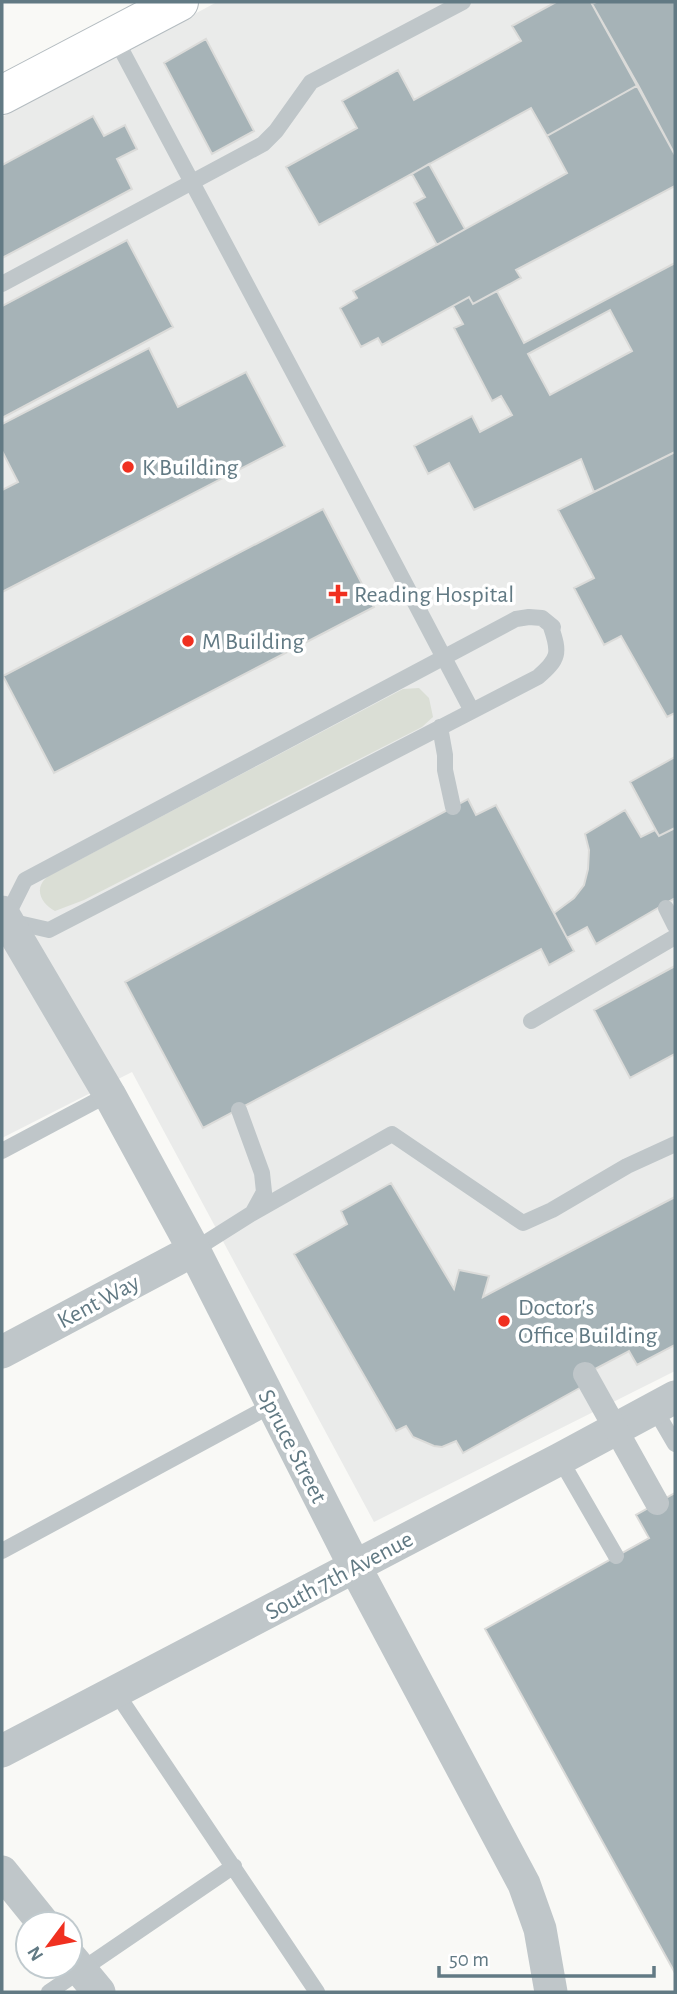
<svg xmlns="http://www.w3.org/2000/svg" width="677" height="1994" viewBox="0 0 677 1994" font-family="'Alegreya Sans',sans-serif">
<style>
.built{fill:#eaebea}
.green{fill:#daded5}
.building{fill:#a6b3b7;stroke:#dbdbd9;stroke-width:2;fill-rule:evenodd}
.lines{fill:none;stroke-linecap:round;stroke-linejoin:round}
.secondary-casing{stroke:#b4bcc0;stroke-width:40}
.service{stroke:#bfc6c9;stroke-width:16}
.minor{stroke:#bfc6c9;stroke-width:33}
.secondary{stroke:#fff;stroke-width:38}
.pedestrian-bridge{stroke:#bfc6c9;stroke-width:24}
.poi-dot{fill:#f03020;stroke:#fff;stroke-width:2.5}
.labels{text-anchor:middle;stroke-width:7;stroke-linejoin:round;paint-order:stroke}
.poi-label{font-size:24px;fill:#627a84;stroke:#fff;text-anchor:start}
.street-label{font-size:24px;fill:#627a84;stroke:#fff}
</style>
<rect width="100%" height="100%" fill="#f9f9f6"/>
<!-- built -->
<path class="built" d="M217 2H675V1371L374 1522 132 1072 2 1138V117Z"/>
<!-- green -->
<path class="green" d="M419 688 429 698 433 717 422 727 84 900 55 911C43 905 33 890 46 878 50 874 57 872 62 869L403 689Z"/>
<!-- building -->
<path class="building" d="M556 2H591L638 85 547 136 531 108 319 225 286 167 357 128 342 101 398 70 414 100 521 41 512 26Z
M596 2H675V155L592 4Z
M206 39 254 131 212 154 164 63Z
M638 85 675 155V186L516 270 521 278 473 304 469 297 382 345 378 338 361 347 340 308 357 298 353 291 567 173 547 136Z
M93 116 104 136 125 125 137 149 117 159 132 189 2 258V165Z
M429 164 465 229 437 245 414 203 425 197 412 174Z
M127 240 173 327 2 418V306Z
M675 263V452L594 492 581 459 474 510 449 463 428 474 414 446 472 416 480 432 512 415 501 396 492 401 454 328 463 324 453 306 469 297 473 304 497 291 524 343ZM610 310 632 351 550 395 528 354Z
M149 348 178 407 246 372 285 446 2 592V490L18 482 2 451V424Z
M675 452V713L667 717 621 636 604 645 574 588 594 578 558 510Z
M323 509 374 607 54 773 3 676Z
M675 757V828L659 836 630 782Z
M468 799 476 815 496 805 574 951 549 965 541 949 203 1128 125 982Z
M625 810 641 837 655 830 659 836 675 828V898L596 944 587 927 567 938 554 913 574 898 584 885 588 869 589 850 585 834Z
M675 966V1054L630 1078 594 1010Z
M391 1183 454 1289 459 1270 489 1276 483 1297 675 1197V1345L637 1365 629 1351 580 1377 585 1385 463 1453 456 1441 442 1447 434 1446 413 1437 406 1426 396 1431 294 1254 347 1224 341 1211Z
M675 1493V1973L485 1629 649 1538 636 1515Z"/>
<g class="lines">
<defs>
<path id="secondary" d="M2 95 179 2"/>
</defs>
<!-- secondary casing -->
<use href="#secondary" class="secondary-casing"/>
<!-- service -->
<path class="service" d="M114 36 340 460 472 711
M2 284 263 144 276 131 311 82 463 2
M529 617 542 618 553 627H551C560 653 559 659 538 677L49 930 5 920 25 880 516 619Z
M440 727 445 755V770L453 807
M666 908 675 926
M531 1021 675 937
M239 1110 262 1173 264 1192 253 1212
M2 1151 109 1094
M194 1250 251 1214 392 1134 523 1223 552 1210 627 1166 675 1144
M654 1408 675 1444
M560 1459 616 1556
M2 1551 272 1405
M115 1691 317 1992
M49 1992 234 1866"/>
<!-- minor -->
<path class="minor" d="M2 912 109 1094 194 1250 355 1567 524 1884 540 1929 551 1992
M2 1352 194 1250
M2 1751 560 1459 675 1397
M2 1872 44 1924
M70 1957 99 1992"/>
<!-- secondary -->
<use href="#secondary" class="secondary"/>
<!-- pedestrian-bridge -->
<path class="pedestrian-bridge" d="M585 1374 657 1503"/>
</g>
<!-- markers -->
<g class="poi-dot">
<circle cx="128" cy="467" r="7"/>
<path d="M334.5 583.5h7v7h7v7h-7v7h-7v-7h-7v-7h7z"/>
<circle cx="188" cy="641" r="7"/>
<circle cx="504" cy="1321" r="7"/>
</g>
<g class="labels">
<!-- poi labels -->
<g class="poi-label">
<text x="142" y="475">K Building</text>
<text x="354" y="602">Reading Hospital</text>
<text x="202" y="649">M Building</text>
<text x="518" y="1315">Doctor's<tspan x="518" dy="28">Office Building</tspan></text>
</g>
<!-- street labels -->
<g class="street-label">
<text transform="translate(98 1301) rotate(-28)" y="8">Kent Way</text>
<text transform="translate(293 1446) rotate(63)" y="8">Spruce Street</text>
<text transform="translate(339 1575) rotate(-28)" y="8">South 7th Avenue</text>
</g>
</g>
<!-- border -->
<rect width="677" height="1994" fill="none" stroke="#627a84" stroke-width="7"/>
<!-- north arrow -->
<g transform="translate(49 1945) rotate(238)"><circle r="33" fill="#ffffff" stroke="#c0cace" stroke-width="2"/>
<path d="M0-5L12 26L0 18L-12 26Z" fill="#f03020"/>
<text y="-10" font-size="19" font-weight="bold" text-anchor="middle" fill="#627a84">N</text>
</g>
<!-- scale -->
<path d="M439 1966v10h215v-10" fill="none" stroke="#627a84" stroke-width="3.5"/>
<text x="449" y="1966" font-size="21" fill="#627a84" stroke="#ffffff" stroke-width="5" paint-order="stroke">50 m</text>
</svg>
